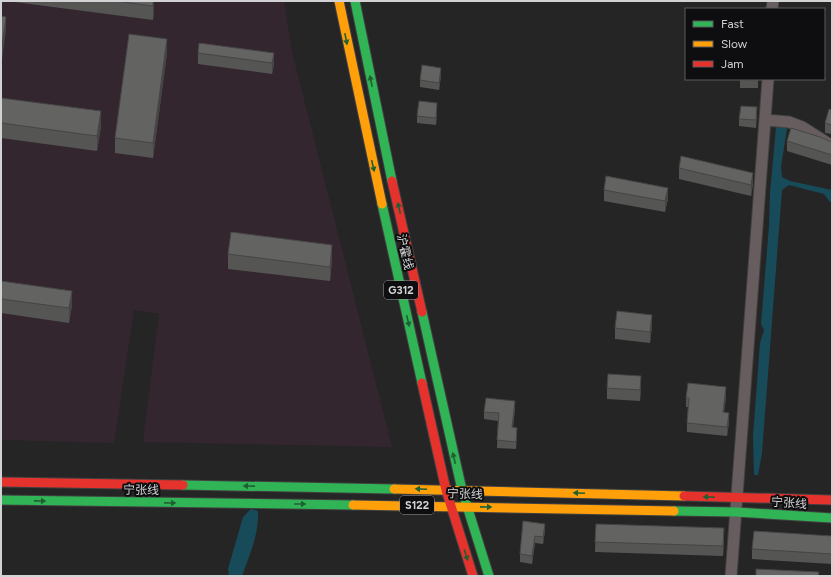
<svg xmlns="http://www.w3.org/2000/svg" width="833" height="577" viewBox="0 0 833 577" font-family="Figtree,'Noto Sans SC',sans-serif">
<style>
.industrial{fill:#34262f}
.water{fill:#174b59}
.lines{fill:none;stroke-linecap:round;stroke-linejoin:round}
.street-casing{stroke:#414142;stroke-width:13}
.fast-casing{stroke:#414142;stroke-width:11}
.slow-casing{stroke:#414142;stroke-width:11}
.jam-casing{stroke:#414142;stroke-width:11}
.street{stroke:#675d5f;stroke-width:11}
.fast{stroke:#30b455;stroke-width:9}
.slow{stroke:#ff9f0a;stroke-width:9}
.jam{stroke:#e5322d;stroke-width:9}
.wall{fill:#555554}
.shaded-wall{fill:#454545}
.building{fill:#636362;stroke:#454545}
.oneway{fill:#1f6032}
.labels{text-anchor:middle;stroke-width:4;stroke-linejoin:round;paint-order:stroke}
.shield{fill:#0e0d0f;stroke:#979698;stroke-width:1}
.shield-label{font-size:11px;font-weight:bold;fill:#d2d1d3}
.street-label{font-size:12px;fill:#d2d1d3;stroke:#0e0d0f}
</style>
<rect width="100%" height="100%" fill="#252526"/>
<!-- industrial -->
<path class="industrial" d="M1 1H284L292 52 392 447 143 442 159 314 134 310 114 443 1 440Z"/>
<!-- water -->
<path class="water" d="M776 127 787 128 781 167 782 177 790 181 832 190V203L829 201 824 194 789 185 782 190 762 453 758 475H754L753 436 760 343 764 330 761 324 769 226 770 193Z
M251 509 258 511C259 534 250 554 242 576H229L228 569 243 517Z"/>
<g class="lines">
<defs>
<path id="street" d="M772 9 773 1
M765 120 789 122 802 127 832 146
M731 576 768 79"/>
<path id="fast" d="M355 1 392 181
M382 204 422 383
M422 312 462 490 489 576
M183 485 394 489
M1 500 353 505
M674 511 736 512 832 518"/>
<path id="slow" d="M339 1 382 204
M394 489 684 496
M353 505 674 511"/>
<path id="jam" d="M392 181 422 312
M422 383 446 490 473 576
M1 482 183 485
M684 496 832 500"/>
</defs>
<!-- street casing -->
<use href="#street" class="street-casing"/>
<!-- fast casing -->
<use href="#fast" class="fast-casing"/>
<!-- slow casing -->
<use href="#slow" class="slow-casing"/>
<!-- jam casing -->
<use href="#jam" class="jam-casing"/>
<!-- street -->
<use href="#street" class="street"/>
<!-- fast -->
<use href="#fast" class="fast"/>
<!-- slow -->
<use href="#slow" class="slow"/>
<!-- jam -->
<use href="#jam" class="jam"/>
</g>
<!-- wall -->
<path class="wall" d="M7 1H154V8L153 20Z
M167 53 153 158 115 153V138Z
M198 53H274V64L272 74 198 64Z
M441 76 439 90 420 87V80Z
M740 79H758V88H740Z
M1 98 101 126 97 151 1 138Z
M437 110 436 125 417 123V116Z
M832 110V134L825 133V123Z
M757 115 756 128 739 126V119Z
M787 141 832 142V165L787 151Z
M679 168 753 184 751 196 679 179Z
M604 190 668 199 665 212 604 201Z
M228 254 332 259 330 281 228 269Z
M1 281 72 305 69 323 1 313Z
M652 326 650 343 615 339V328Z
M641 387 640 401 607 399V388Z
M726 397 724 412 729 422 727 436 687 432V423L688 407H686V398Z
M515 409 513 427 517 435 516 449 497 448 498 421 484 419V412Z
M523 521 545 531 543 544 535 543 532 564 520 562V554Z
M596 524 724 539 723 556 595 552Z
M832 536V564L752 559V549Z"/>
<!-- shaded-wall -->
<path class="shaded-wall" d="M153 1H154V8L153 20Z
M6 17V31L1 68V53Z
M167 39V53L153 158V143Z
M274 53V64L272 74V63Z
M441 68V76L439 90V83Z
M437 103V110L436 125V118Z
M101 111V126L97 151V136Z
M753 173V184L751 196V185Z
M668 188V199L665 212V201Z
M332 245V259L330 281V267Z
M72 291V305L69 323V308Z
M652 315V326L650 343V332Z
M641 376V387L640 401V390Z
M726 387V397L723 422V412Z
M515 401V409L512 435V427Z
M729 413V422L727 436V427Z
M545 524V531L543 544V537Z
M724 528V539L723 556V546Z
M535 536V543L532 564V556Z"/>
<!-- building -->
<path class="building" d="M116 1H153V6Z
M1 16 6 17 1 53Z
M129 34 167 39 153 143 115 138Z
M199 43 274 53 272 63 198 53Z
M422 65 441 68 439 83 420 80Z
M740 79H758V81L740 80Z
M1 98 101 111 97 136 1 123Z
M419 101 437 103 436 118 417 116Z
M741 106 757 107 756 120 739 119Z
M829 109 832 110V125L825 123Z
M791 128 820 137 832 142V155L787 141Z
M681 156 753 173 751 185 679 168Z
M606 176 668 188 665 201 604 190Z
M231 232 332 245 330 267 228 254Z
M1 281 72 291 69 308 1 299Z
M617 311 652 315 650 332 615 328Z
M608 374 641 376 640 390 607 388Z
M688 383 726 387 723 412 729 413 727 427 687 423 689 398H686Z
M486 398 515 401 512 427 517 428 516 442 497 440 499 413 484 412Z
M523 521 545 524 543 537 535 536 532 556 520 554Z
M596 524 724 528 723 546 595 542Z
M754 531 832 536V554L752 549Z
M756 569 819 572 818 576H756Z"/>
<!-- one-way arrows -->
<defs><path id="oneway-solid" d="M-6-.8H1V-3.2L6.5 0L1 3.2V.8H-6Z"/></defs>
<g class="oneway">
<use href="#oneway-solid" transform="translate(346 39) rotate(79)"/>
<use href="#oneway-solid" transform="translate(371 81) rotate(-102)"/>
<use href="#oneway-solid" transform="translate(373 166) rotate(77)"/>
<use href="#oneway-solid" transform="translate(399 208) rotate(-103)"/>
<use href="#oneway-solid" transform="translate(408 321) rotate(77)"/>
<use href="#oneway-solid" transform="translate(454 458) rotate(-103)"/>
<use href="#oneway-solid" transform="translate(249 486) rotate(-179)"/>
<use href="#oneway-solid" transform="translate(421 489) rotate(-178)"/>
<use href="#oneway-solid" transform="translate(579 493) rotate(-178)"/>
<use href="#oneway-solid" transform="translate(709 497) rotate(-178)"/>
<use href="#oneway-solid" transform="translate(40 501) rotate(1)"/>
<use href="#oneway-solid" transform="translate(170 503) rotate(1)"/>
<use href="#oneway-solid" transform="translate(300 504)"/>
<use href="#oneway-solid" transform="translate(486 507) rotate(1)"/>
<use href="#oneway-solid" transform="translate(466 555) rotate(72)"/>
</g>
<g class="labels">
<!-- shield labels -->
<g class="shield">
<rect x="384" y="281" width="34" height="18" rx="3"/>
<rect x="400" y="496" width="34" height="18" rx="3"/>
</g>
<g class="shield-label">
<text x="401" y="294">G312</text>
<text x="417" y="509">S122</text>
</g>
<!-- street labels -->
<g class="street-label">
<text transform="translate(405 252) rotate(77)" y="4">沪霍线</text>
<text transform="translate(141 490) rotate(1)" y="4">宁张线</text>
<text transform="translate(465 494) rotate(2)" y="4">宁张线</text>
<text transform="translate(789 503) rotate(4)" y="4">宁张线</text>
</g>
</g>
<!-- border -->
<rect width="833" height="577" fill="none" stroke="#d2d1d3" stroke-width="4"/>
<!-- legend -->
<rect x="685" y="8" width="140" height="72" fill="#0e0d0f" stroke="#5c5b5d"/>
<rect x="693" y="21" width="20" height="6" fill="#30b455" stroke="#5c5b5d"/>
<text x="721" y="28" font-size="12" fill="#d2d1d3">Fast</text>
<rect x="693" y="41" width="20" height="6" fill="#ff9f0a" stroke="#5c5b5d"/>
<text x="721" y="48" font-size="12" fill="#d2d1d3">Slow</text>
<rect x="693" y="61" width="20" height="6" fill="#e5322d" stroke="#5c5b5d"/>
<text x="721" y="68" font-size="12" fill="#d2d1d3">Jam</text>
</svg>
